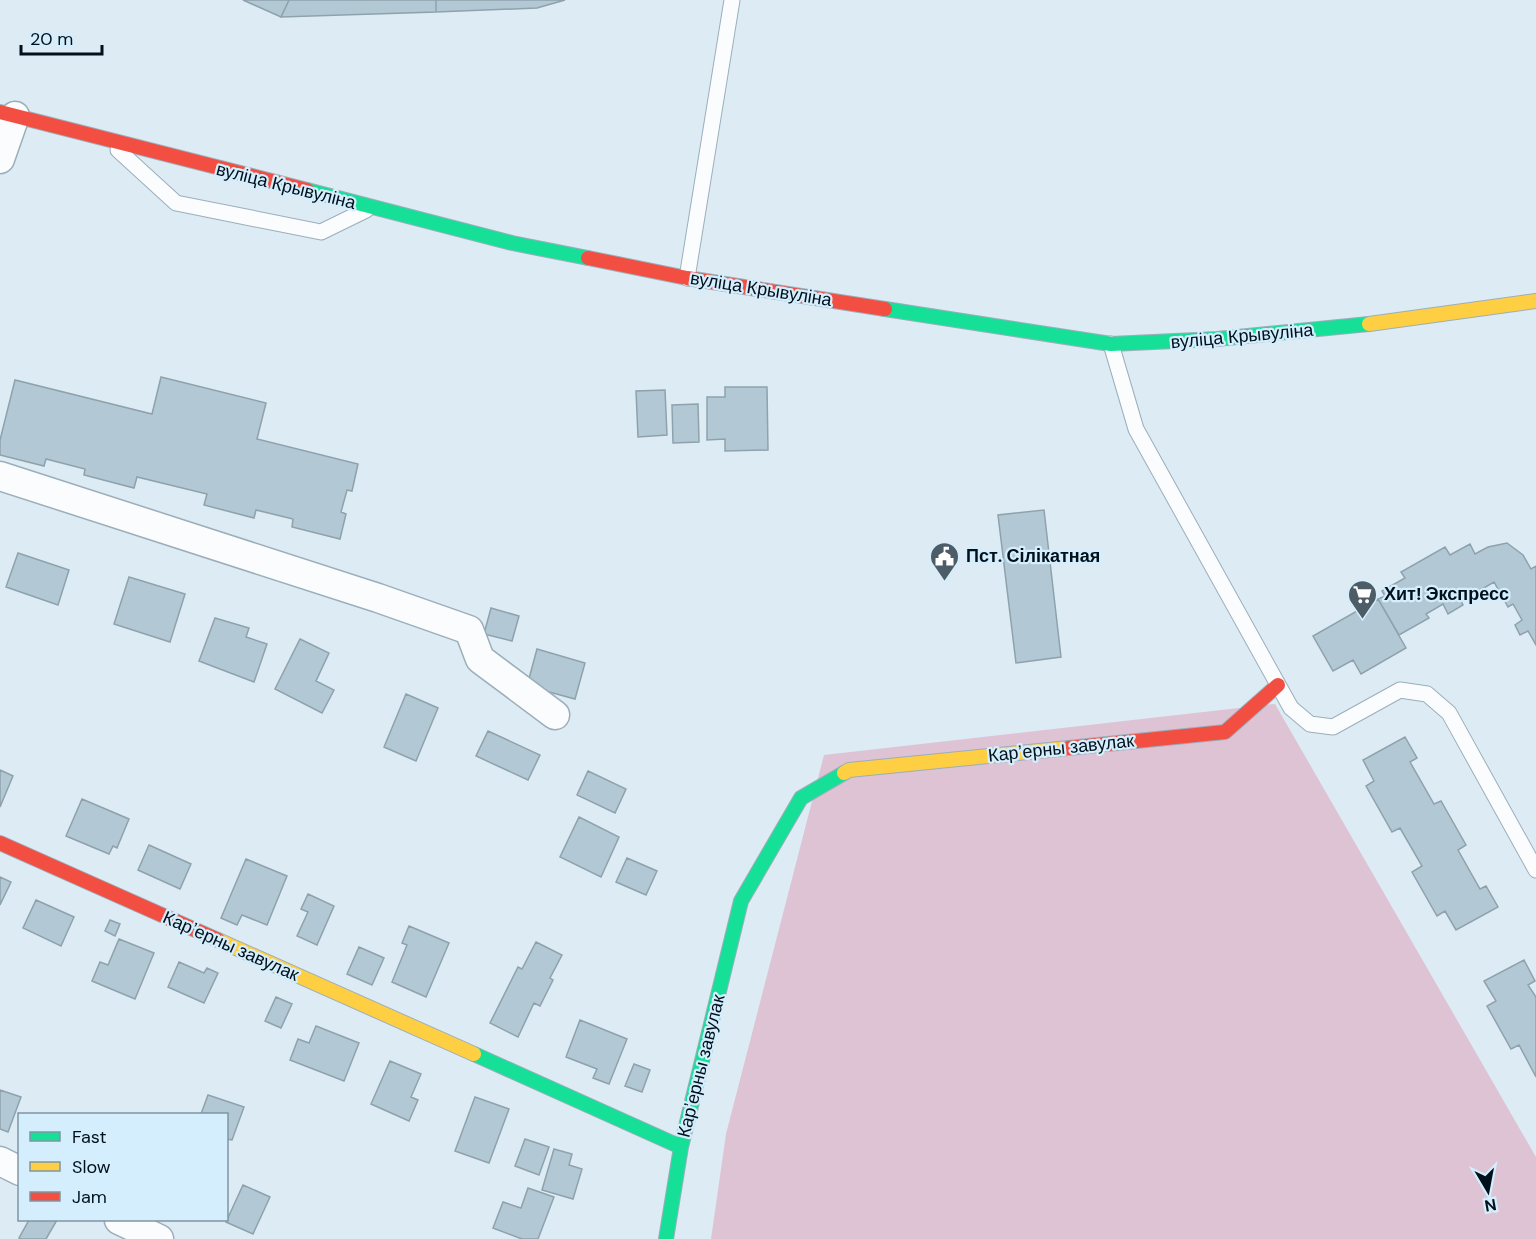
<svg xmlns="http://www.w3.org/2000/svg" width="1536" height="1239" viewBox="0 0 1536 1239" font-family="'DM Sans',sans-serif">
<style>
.green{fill:#dec3d5}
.building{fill:#b2c8d4;stroke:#8ea2ac;stroke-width:1.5}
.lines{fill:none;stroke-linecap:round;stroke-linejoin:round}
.lane-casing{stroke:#9baeba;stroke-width:17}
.street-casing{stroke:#9baeba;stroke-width:31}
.fast-casing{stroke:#9baeba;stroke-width:16}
.slow-casing{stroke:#9baeba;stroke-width:16}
.jam-casing{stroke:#9baeba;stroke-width:16}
.lane{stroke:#fafcfd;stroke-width:15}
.street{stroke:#fafcfd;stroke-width:28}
.fast{stroke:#16e098;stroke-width:14}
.slow{stroke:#ffcf43;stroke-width:14}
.jam{stroke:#f24e42;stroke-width:14}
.labels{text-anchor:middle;stroke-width:4.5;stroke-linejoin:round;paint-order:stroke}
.street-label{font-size:18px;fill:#00111b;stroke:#d4eefd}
.poi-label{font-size:18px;font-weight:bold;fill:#00111b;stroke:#d4eefd;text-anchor:start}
</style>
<rect width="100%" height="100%" fill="#ddebf4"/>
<!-- green -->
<path class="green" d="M1275 704 1536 1157V1239H711L726 1134 824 755Z"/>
<!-- building -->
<path class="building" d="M243 0H289L281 17Z
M289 0H436V12L281 17Z
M436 0H565L537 8 436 12Z
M161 377 266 403 257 439 358 464 352 491 347 490 341 512 346 514 340 539 292 527 293 519 256 510 254 518 204 505 207 494 137 477 134 488 84 475 85 469 46 459 44 466 0 455V440L15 380 152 414Z
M725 387H767L768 450 725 451V439L707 440V397H725Z
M665 390 667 435 638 437 636 391Z
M698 404 699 442 673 443 672 405Z
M1044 510 1061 657 1016 663 998 515Z
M1507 543 1523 555 1531 569 1536 566V645L1528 631 1520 635 1515 625 1522 620 1513 604 1508 607 1494 582 1472 595 1469 589 1458 595 1463 605 1448 614 1443 604 1426 614 1429 618 1399 635 1378 599 1385 596 1382 591 1405 578 1401 572 1445 547 1450 555 1470 544 1475 554 1488 547Z
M18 553 69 570 58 605 6 587Z
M129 577 185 594 170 642 114 624Z
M1378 599 1406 648 1361 674 1353 660 1333 671 1313 636Z
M491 608 519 616 512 641 484 634Z
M215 618 249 628 246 637 267 644 254 682 199 661Z
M300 639 329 653 316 681 334 690 322 713 275 689Z
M537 649 585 663 575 699 527 686Z
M406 694 438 708 416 761 384 747Z
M488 731 540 755 528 780 476 756Z
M1405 737 1417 758 1410 762 1434 804 1441 801 1466 845 1458 850 1480 889 1486 886 1498 907 1456 930 1445 911 1437 916 1412 872 1422 866 1400 828 1392 832 1366 786 1374 781 1363 760Z
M0 770 13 776 0 807Z
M588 771 626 789 615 813 577 795Z
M82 799 129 819 117 848 113 846 109 854 66 836Z
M579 817 619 837 601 877 560 857Z
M149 845 191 864 180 889 138 870Z
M627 858 657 871 646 895 616 882Z
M246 859 287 876 267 925 242 915 237 925 221 918Z
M0 877 11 882 0 905Z
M308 894 334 906 317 945 297 936 308 912 301 909Z
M36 900 74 917 61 946 23 928Z
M110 920 120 924 115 936 105 931Z
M409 926 449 943 426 997 392 982 407 945 402 943Z
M119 939 154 953 135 999 92 981 100 962 108 965Z
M536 942 562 955 550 978 553 980 540 1006 534 1003 518 1037 490 1023 518 967 522 969Z
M359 947 384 958 372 985 347 974Z
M1524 960 1535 981 1528 985 1536 997V1077L1519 1045 1511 1049 1487 1006 1496 1001 1484 981Z
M179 962 204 973 207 968 218 973 204 1003 168 987Z
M276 997 292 1004 281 1028 265 1021Z
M580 1020 627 1039 609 1084 593 1078 597 1069 566 1057Z
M316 1026 359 1043 344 1081 290 1060 298 1039 309 1043Z
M390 1061 421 1074 411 1097 418 1100 409 1121 371 1104Z
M634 1064 650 1070 642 1092 625 1086Z
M0 1090 21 1097 8 1132 0 1129Z
M208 1095 244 1107 232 1140 226 1139V1114H201Z
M475 1097 509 1109 489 1163 455 1151Z
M525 1139 549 1147 539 1175 515 1166Z
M554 1149 572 1154 569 1165 582 1169 573 1199 542 1190Z
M243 1185 270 1197 253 1234 226 1222Z
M528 1188 554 1197 538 1239H522L493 1228 503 1202 521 1208Z
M29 1220H57L46 1239H21L19 1238Z"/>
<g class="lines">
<defs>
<path id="lane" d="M118 150 176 203 321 232 366 210
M687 278 732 0
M1111 344 1136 429 1291 708 1310 724 1333 727 1400 690 1427 694 1449 713 1536 870"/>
<path id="street" d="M0 159 15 116
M0 476 378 598 469 630 480 659 555 715
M0 1161 20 1171
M119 1220 159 1239"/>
<path id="fast" d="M307 190 512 243 588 258
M885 309 1111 344 1217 339 1369 324
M474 1054 681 1147
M666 1239 681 1147 741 901 801 798 844 773"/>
<path id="slow" d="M1369 324 1536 301
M844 773 849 770 1068 748
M218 940 474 1054"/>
<path id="jam" d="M0 112 307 190
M588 258 687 278 885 309
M1068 748 1225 732 1278 685
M0 843 218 940"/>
</defs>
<!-- lane casing -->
<use href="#lane" class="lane-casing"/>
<!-- street casing -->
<use href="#street" class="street-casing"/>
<!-- fast casing -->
<use href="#fast" class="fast-casing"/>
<!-- slow casing -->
<use href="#slow" class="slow-casing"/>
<!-- jam casing -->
<use href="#jam" class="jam-casing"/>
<!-- lane -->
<use href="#lane" class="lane"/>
<!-- street -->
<use href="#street" class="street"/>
<!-- fast -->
<use href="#fast" class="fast"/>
<!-- slow -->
<use href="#slow" class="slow"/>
<!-- jam -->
<use href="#jam" class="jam"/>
</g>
<!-- icons -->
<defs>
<symbol id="civic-pin" viewBox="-11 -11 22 30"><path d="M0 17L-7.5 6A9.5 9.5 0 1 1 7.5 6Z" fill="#4d5d67" stroke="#d4eefd"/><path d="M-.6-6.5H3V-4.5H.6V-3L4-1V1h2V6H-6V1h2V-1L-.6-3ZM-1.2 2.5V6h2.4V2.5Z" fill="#fff"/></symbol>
<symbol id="supermarket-pin" viewBox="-11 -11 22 30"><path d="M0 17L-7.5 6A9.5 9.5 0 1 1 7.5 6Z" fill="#4d5d67" stroke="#d4eefd"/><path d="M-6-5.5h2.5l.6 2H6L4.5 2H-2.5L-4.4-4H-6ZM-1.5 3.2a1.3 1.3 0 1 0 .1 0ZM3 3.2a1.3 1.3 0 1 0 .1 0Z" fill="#fff"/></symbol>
</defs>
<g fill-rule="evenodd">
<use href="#civic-pin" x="928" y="540" width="33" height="45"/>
<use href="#supermarket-pin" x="1346" y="578" width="33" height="45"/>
</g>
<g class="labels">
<!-- street labels -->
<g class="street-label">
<text transform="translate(286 186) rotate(14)" y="6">вуліца Крывуліна</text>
<text transform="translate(761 289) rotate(9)" y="6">вуліца Крывуліна</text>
<text transform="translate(1242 336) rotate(-5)" y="6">вуліца Крывуліна</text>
<text transform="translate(1061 748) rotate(-6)" y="6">Карʼерны завулак</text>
<text transform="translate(231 946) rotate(24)" y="6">Карʼерны завулак</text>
<text transform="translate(701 1066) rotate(-76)" y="6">Карʼерны завулак</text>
</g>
<!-- poi labels -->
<g class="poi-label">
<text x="966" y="562">Пст. Сілікатная</text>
<text x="1384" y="600">Хит! Экспресс</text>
</g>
</g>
<!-- legend -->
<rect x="18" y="1113" width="210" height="108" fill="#d4eefd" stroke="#7f96a3" stroke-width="1.5"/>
<rect x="30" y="1132" width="30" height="9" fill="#16e098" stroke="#7f96a3" stroke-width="1.5"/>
<text x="72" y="1143" font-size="18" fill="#00111b">Fast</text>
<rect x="30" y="1162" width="30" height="9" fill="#ffcf43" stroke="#7f96a3" stroke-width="1.5"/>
<text x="72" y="1173" font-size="18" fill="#00111b">Slow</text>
<rect x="30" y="1192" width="30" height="9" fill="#f24e42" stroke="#7f96a3" stroke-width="1.5"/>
<text x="72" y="1203" font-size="18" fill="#00111b">Jam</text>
<!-- north arrow -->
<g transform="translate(1488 1191) rotate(170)" stroke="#d4eefd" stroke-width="4.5" paint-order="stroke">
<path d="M0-4.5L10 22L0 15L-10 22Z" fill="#00111b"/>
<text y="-9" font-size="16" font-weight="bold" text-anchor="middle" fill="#00111b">N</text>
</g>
<!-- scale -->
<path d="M21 45v9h81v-9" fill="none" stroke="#00111b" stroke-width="3"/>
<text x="30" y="45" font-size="18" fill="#00111b" stroke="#d4eefd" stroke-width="4.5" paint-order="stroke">20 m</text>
</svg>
